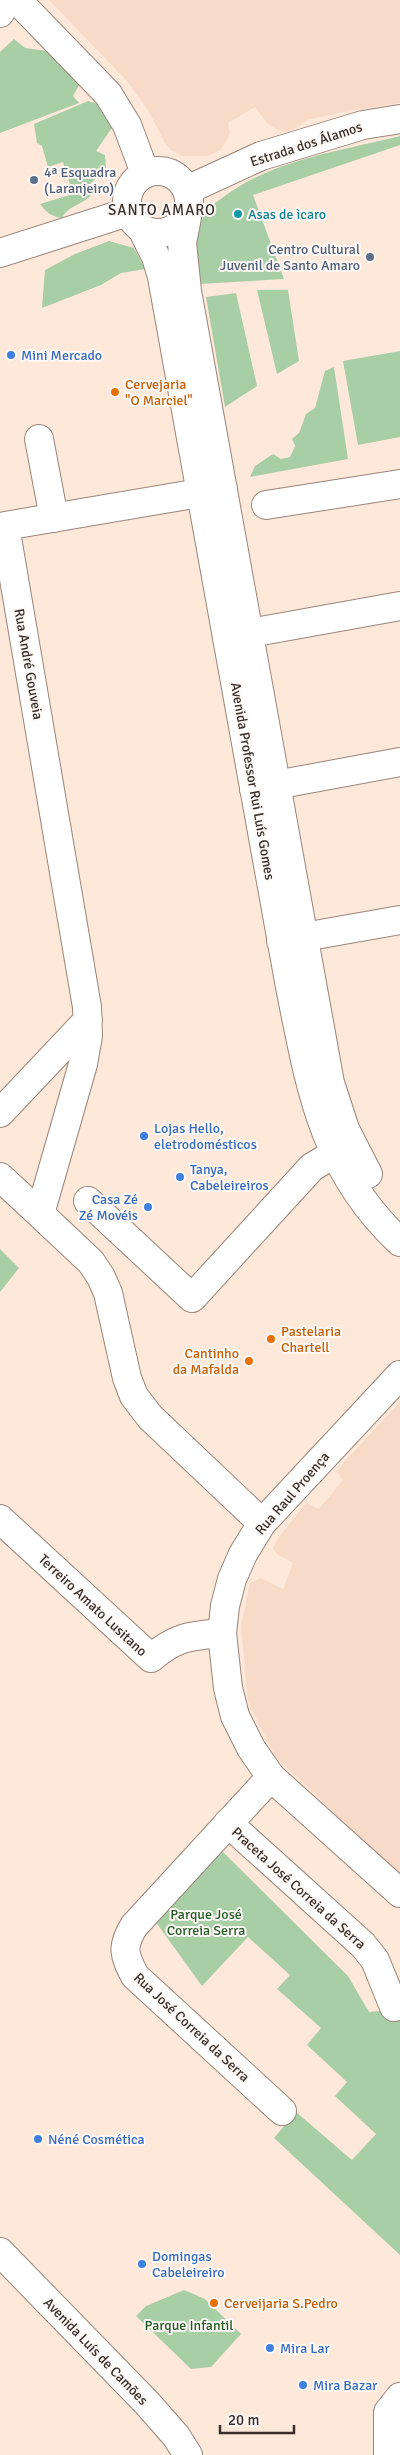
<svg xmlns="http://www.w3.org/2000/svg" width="400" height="2455" viewBox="0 0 400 2455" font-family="Signika,sans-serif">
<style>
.built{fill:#f7dbc8}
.green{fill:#a8cea6}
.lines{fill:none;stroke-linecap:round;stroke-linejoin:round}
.minor-casing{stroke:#998579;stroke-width:30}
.tertiary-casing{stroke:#998579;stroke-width:30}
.secondary-casing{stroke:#998579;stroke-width:30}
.minor{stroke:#fff;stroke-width:28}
.tertiary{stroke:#fff;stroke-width:28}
.secondary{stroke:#fff;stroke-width:28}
.service-dot{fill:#5c6f8a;stroke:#fef9f7;stroke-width:2}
.culture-dot{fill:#0f9aa8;stroke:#fef9f7;stroke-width:2}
.shop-dot{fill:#3f7fe0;stroke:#fef9f7;stroke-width:2}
.food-dot{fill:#e8710a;stroke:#fef9f7;stroke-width:2}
.labels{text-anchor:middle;stroke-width:4;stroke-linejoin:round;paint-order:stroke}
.street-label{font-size:14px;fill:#372e29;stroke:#fef9f7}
.service-label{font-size:14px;fill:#4e5e75;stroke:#fef9f7;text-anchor:start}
.culture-label{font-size:14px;fill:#0d838f;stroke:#fef9f7;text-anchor:start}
.shop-label{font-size:14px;fill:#366cbe;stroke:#fef9f7;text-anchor:start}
.food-label{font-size:14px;fill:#c56008;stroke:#fef9f7;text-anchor:start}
.park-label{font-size:14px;fill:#245b25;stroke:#fef9f7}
.neighbourhood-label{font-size:15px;letter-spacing:1px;fill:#372e29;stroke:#fef9f7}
</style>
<rect width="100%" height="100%" fill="#fee8da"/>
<!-- built -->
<path class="built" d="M49 0H400V103L353 110 307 120 293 130 284 131 276 129 267 123 255 107 228 123 230 134 221 150 208 156H181L171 150 165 143 149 112 127 81Z
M400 1402V1876L275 1756 248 1702 241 1626 250 1583 261 1578 283 1589 293 1563 277 1554 273 1548 279 1537 306 1503 319 1509 343 1480 336 1471Z"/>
<!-- green -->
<path class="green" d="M14 39 25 48 54 52 83 78 73 96 79 103 0 133V52Z
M88 101 98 104 102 111 108 110 116 122 96 151 105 155 106 169 89 185 94 191C86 205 69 204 62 218 52 217 46 212 40 204L73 194 63 162 48 167 42 146 37 143 34 124Z
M400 136V145L253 195 284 279 200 284C194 261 193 231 207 210 210 206 217 202 222 198 271 160 340 151 400 136Z
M109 241 134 248 145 269 121 273 101 285 42 308 45 270 75 254Z
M257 290H288L299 361 277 374Z
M236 293 257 386 225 407 206 297Z
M400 351V437L358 445 343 361Z
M334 367 348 459 250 477 255 466 273 454 281 459 290 457 295 446 292 439 299 433 306 414 315 408 325 371Z
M0 1249 19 1268 0 1292Z
M223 1852 348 1976 369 2012 400 2009V2255L274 2138 296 2112 352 2160 376 2134 335 2096 347 2082 307 2045 321 2028 277 1989 290 1975 248 1937 202 1986 155 1921 177 1894Z
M184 2290 205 2299 241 2334 211 2367 191 2369 136 2316 146 2306Z"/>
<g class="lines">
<defs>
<path id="minor" d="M0 13 7 0
M187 190 261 156 363 125 400 119
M39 439 54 518
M223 489 5 526 87 1007 88 1036 83 1064 40 1214 91 1262 101 1277 108 1293 127 1378 134 1396 150 1417 262 1523
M266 505 400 484
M227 637 400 606
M254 789 400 762
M281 941 400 920
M0 1113 88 1020
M0 1177 40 1214
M88 1201 192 1298 312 1167 351 1144
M400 1375 262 1523 243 1554 232 1579 225 1606 222 1633 228 1688 235 1716 251 1748 271 1777 400 1893
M0 1519 151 1658C177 1636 190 1636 222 1633
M271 1777 134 1926C121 1947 124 1955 135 1976L282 2111
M228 1823 363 1945 375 1960 394 2007
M388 2455V2412L400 2397"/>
<path id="tertiary" d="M0 253 128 212
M0 2252 147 2403 176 2436 188 2455"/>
<path id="secondary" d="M17 0 108 94 127 125 145 173
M127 202a31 31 0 1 1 62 0a31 31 0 1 1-62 0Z
M188 212 182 243 187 291 330 1083 345 1129 368 1174
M142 229 156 257 162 277 290 987C310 1086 322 1169 400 1242"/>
</defs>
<!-- minor casing -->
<use href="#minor" class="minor-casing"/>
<!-- tertiary casing -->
<use href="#tertiary" class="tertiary-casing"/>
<!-- secondary casing -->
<use href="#secondary" class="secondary-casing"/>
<!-- minor -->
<use href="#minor" class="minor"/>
<!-- tertiary -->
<use href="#tertiary" class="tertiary"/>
<!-- secondary -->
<use href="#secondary" class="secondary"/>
</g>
<!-- markers -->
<g class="service-dot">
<circle cx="34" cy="180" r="5"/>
<circle cx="370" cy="257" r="5"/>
</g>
<circle class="culture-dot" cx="238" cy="214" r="5"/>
<g class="shop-dot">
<circle cx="11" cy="355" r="5"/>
<circle cx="144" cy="1136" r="5"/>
<circle cx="180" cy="1177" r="5"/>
<circle cx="148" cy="1207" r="5"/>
<circle cx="38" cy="2139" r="5"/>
<circle cx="142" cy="2264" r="5"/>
<circle cx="270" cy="2348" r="5"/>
<circle cx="303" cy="2385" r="5"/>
</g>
<g class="food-dot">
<circle cx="115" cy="392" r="5"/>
<circle cx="271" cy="1339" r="5"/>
<circle cx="249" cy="1361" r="5"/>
<circle cx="214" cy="2303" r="5"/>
</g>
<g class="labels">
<!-- street labels -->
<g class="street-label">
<text transform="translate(306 144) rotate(-18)" y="5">Estrada dos Álamos</text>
<text transform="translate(29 664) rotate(80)" y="5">Rua André Gouveia</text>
<text transform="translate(253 781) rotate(80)" y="5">Avenida Professor Rui Luís Gomes</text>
<text transform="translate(292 1493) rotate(-49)" y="5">Rua Raul Proença</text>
<text transform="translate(93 1605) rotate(43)" y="5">Terreiro Amato Lusitano</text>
<text transform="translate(299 1888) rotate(42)" y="5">Praceta José Correia da Serra</text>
<text transform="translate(192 2027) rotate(43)" y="5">Rua José Correia da Serra</text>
<text transform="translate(96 2351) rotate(46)" y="5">Avenida Luís de Camões</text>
</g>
<!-- service labels -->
<g class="service-label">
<text x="44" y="177">4ª Esquadra<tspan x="44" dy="16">(Laranjeiro)</tspan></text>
<text x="360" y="254" text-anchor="end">Centro Cultural<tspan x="360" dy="16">Juvenil de Santo Amaro</tspan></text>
</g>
<!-- culture labels -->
<g class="culture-label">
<text x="248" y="219">Asas de ìcaro</text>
</g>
<!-- shop labels -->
<g class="shop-label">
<text x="21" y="360">Mini Mercado</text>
<text x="154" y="1133">Lojas Hello,<tspan x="154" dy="16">eletrodomésticos</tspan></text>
<text x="190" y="1174">Tanya,<tspan x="190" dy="16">Cabeleireiros</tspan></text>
<text x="138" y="1204" text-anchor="end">Casa Zé<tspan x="138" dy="16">Zé Movéis</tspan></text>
<text x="48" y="2144">Néné Cosmética</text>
<text x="152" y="2261">Domingas<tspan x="152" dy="16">Cabeleireiro</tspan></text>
<text x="280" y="2353">Mira Lar</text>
<text x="313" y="2390">Mira Bazar</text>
</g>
<!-- food labels -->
<g class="food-label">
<text x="125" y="389">Cervejaria<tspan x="125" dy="16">"O Marciel"</tspan></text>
<text x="281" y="1336">Pastelaria<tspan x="281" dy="16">Chartell</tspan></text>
<text x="239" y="1358" text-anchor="end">Cantinho<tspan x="239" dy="16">da Mafalda</tspan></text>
<text x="224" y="2308">Cerveijaria S.Pedro</text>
</g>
<!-- park labels -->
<g class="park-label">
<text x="206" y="1919">Parque José<tspan x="206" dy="16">Correia Serra</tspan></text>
<text x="189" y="2330">Parque Infantil</text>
</g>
<!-- neighbourhood labels -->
<g class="neighbourhood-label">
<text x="162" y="215">SANTO AMARO</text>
</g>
</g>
<!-- scale -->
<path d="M220 2425v8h74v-8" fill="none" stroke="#372e29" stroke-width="2.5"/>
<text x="228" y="2425" font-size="15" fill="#372e29" stroke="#fef9f7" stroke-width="4" paint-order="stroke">20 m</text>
</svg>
